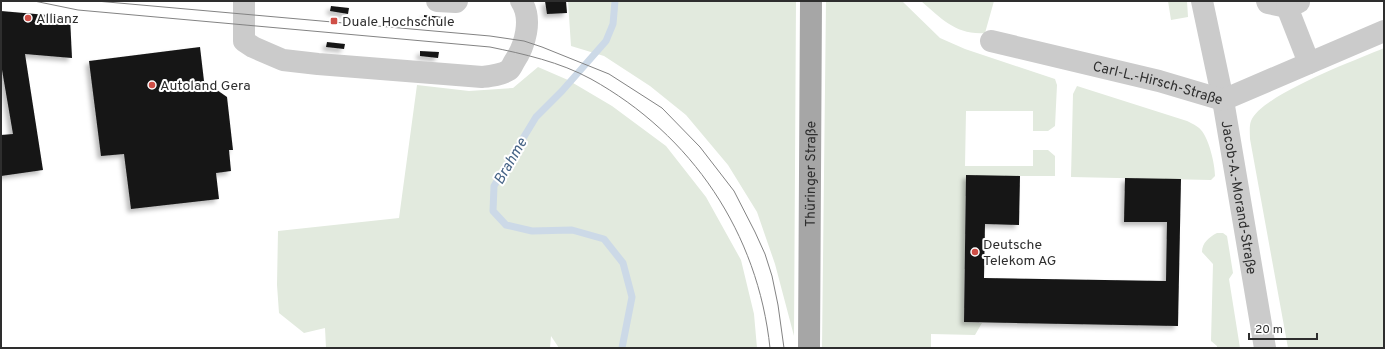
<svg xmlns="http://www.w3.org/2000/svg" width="1385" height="349" viewBox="0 0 1385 349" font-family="Overpass,sans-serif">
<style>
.green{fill:#e2eade}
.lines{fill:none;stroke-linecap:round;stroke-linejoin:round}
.stream{stroke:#ccd9e7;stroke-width:7}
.building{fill:#151515;filter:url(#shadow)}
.minor{stroke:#cbcbcb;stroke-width:22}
.major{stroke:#a6a6a6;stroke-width:22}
.tram{stroke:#838383;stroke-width:1}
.poi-dot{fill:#cf4f47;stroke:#fff;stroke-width:1.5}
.labels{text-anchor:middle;stroke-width:4;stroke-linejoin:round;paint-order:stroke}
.poi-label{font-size:14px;fill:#2e2e2e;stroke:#fff;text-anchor:start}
.street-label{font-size:14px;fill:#2e2e2e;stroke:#fff}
.water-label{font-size:15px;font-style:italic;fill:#466486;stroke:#fff}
</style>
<defs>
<filter id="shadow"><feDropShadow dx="-3.5" dy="3.5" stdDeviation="2" flood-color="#0004"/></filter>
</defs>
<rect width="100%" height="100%" fill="#fff"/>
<!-- green -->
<path class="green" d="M568 1H796L794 336 775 264 757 212 728 165 686 115 650 86 604 56 571 46Z
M826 1H902L940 38 965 49 1055 79 1057 85 1055 126 1048 131H1033V111H966L965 166H1033V150H1048L1055 156V176H966L964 322 982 323 975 335 931 334V348H822Z
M921 1H994L985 33C956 35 942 19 921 1Z
M1168 1H1187L1188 17 1171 20Z
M1384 48V348H1288L1250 139C1250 134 1249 126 1251 121 1261 95 1356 60 1384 48Z
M538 67 568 80 612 106 666 146 706 197 741 260 754 314 757 348H559L551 336 550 348H326L325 328 304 333 279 313 277 285 278 231 399 218 417 85 469 91 513 88Z
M1077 86 1187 121C1191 123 1198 126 1201 130 1209 139 1215 164 1215 176L1211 180 1071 177 1073 94Z
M1217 233H1223L1227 236 1233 273 1229 279 1240 348H1217V346L1211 341 1213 264 1202 252C1202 243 1209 237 1217 233Z"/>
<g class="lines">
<!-- stream -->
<path class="stream" d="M615 1 613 24 606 41 562 91 536 117 494 186 493 211 506 225 532 231 572 230 604 239 623 263 632 297 622 348"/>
</g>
<!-- building -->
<path class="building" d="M545 1H566L567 13 547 14Z
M331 6 349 8 348 14 330 11Z
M1 11 70 17 72 58 25 54 43 170 1 176V135L13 134 1 64Z
M424 15 442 17V22L424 20Z
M327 42 345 44 344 49 326 47Z
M200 47 204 81 227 97 233 150H229L231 171 216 173 219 199 131 209 124 154 101 156 89 61Z
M420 51 439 52 438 58 420 56Z
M966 175 1020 176 1019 225 985 224 984 278 1166 281 1167 222H1124L1125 178 1181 179 1178 326 964 322Z"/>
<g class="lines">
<!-- minor -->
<g class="minor">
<path d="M244 1V41L253 47 283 60 318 64 482 77C491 76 501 75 509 70 511 68 513 64 514 62 525 46 533 19 521 1"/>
<path d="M437 1 456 2 457 1"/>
<path id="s1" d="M1202 1 1223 100 1265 348"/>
<path d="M1267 1 1268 3 1287 7 1299 2"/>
<path d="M1287 7 1309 63"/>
<path id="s2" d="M991 41 1159 81 1223 100 1384 31"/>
</g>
<!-- major -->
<path class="major" id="s3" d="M809 348 811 1"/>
<!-- tram -->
<path class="tram" d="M34 1 78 10 490 47C524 54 560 62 591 79 692 135 758 233 770 348
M96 1 490 36 524 41 542 47 609 74 662 108 700 147 734 191 755 232 765 254 772 276 778 305 784 348"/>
</g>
<!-- markers -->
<g class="poi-dot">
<circle cx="28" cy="18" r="4"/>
<rect x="330" y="17" width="8" height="8" rx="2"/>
<circle cx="152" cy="85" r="4"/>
<circle cx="975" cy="252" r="4"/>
</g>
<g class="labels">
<!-- poi labels -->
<g class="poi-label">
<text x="36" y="23">Allianz</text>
<text x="342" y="26">Duale Hochschule</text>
<text x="160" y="90">Autoland Gera</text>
<text x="983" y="249">Deutsche<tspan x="983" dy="16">Telekom AG</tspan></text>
</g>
<!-- street labels -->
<g class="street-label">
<text dy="5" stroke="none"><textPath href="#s2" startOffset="172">Carl-L.-Hirsch-Straße</textPath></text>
<text dy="5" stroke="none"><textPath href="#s3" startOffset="174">Thüringer Straße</textPath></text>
<text dy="5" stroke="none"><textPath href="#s1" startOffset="200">Jacob-A.-Morand-Straße</textPath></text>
</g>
<!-- water labels -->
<g class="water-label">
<text transform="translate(510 161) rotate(-60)" y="5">Brahme</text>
</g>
</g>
<!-- border -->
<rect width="1385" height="349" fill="none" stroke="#2e2e2e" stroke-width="4"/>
<!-- scale -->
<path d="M1249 333v6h68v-6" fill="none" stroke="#2e2e2e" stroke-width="2"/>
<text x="1255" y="333" font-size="12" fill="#2e2e2e" stroke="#ffffff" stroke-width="3" paint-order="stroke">20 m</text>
</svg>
